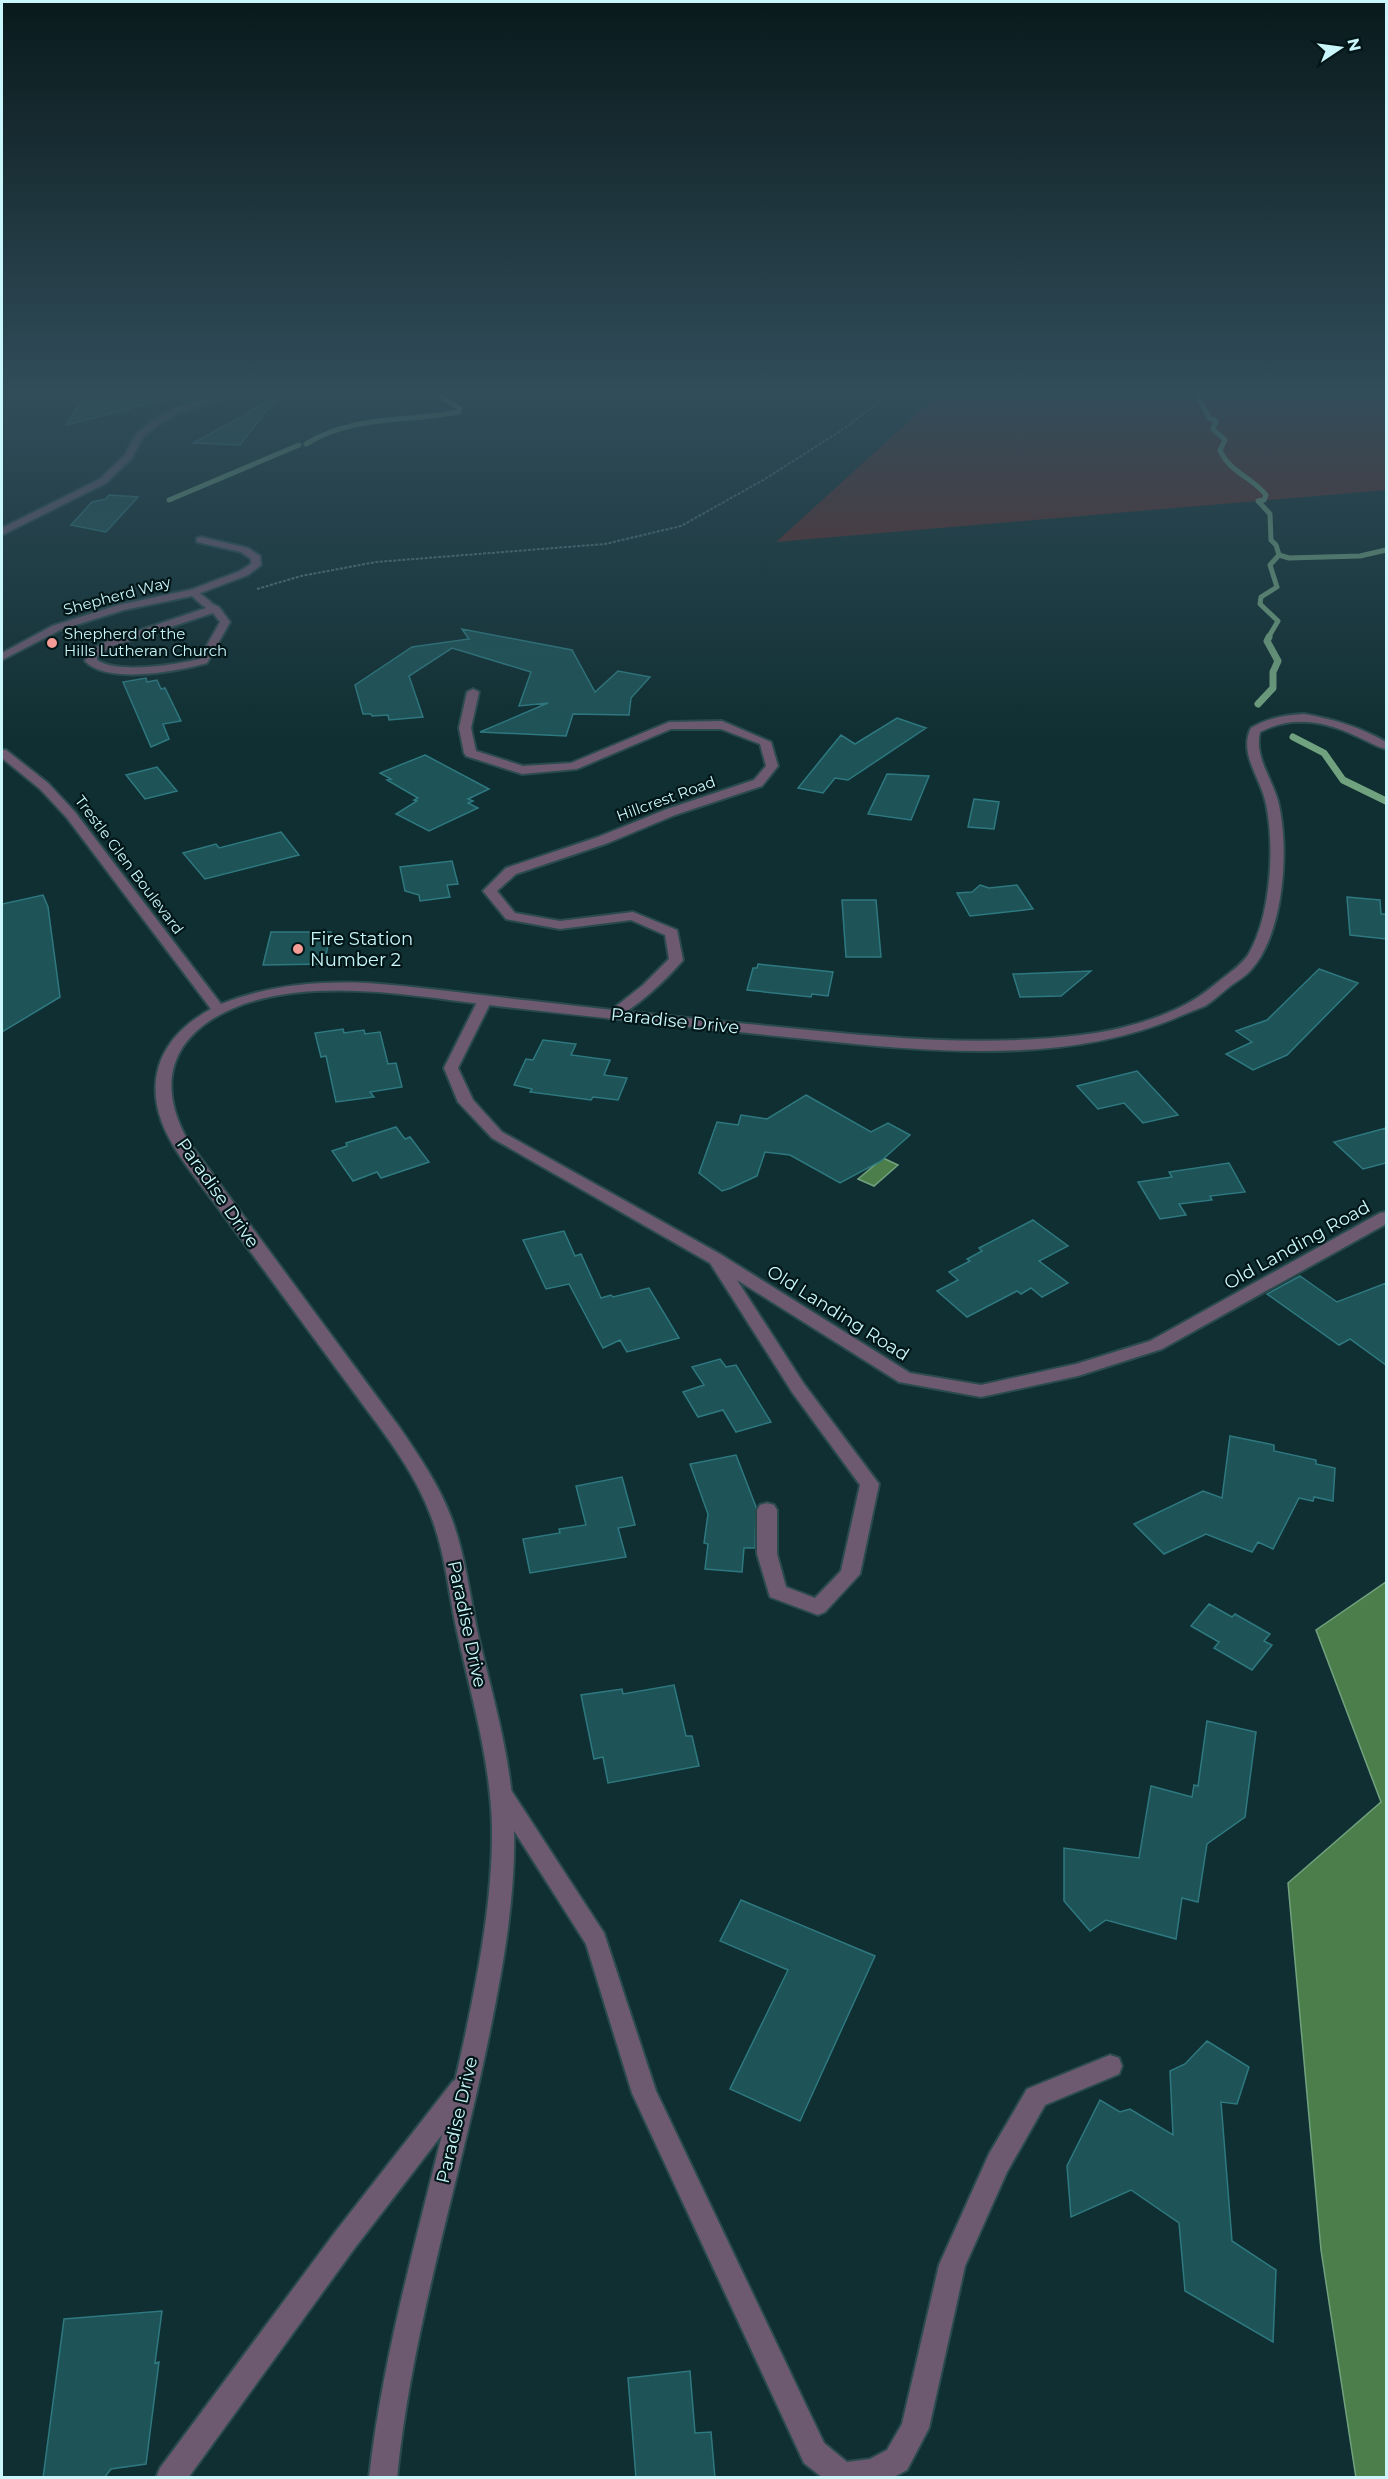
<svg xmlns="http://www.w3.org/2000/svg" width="1388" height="2479" viewBox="0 0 1388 2479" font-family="Montserrat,sans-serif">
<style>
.green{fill:#662827}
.water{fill:#4b7e4a;stroke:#71a27f;stroke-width:1.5}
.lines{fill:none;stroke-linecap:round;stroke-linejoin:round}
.stream-far1{stroke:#71a27f;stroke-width:5}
.stream{stroke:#71a27f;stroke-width:7}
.building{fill:#1e5357;stroke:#2e7980;stroke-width:1.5}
.service-casing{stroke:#2a4b4e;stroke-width:4}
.minor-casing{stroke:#2a4b4e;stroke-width:4}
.tertiary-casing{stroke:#2a4b4e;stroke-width:4}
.path{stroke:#567a7d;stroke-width:2;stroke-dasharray:3 1.5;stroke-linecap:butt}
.service{fill:#6e5a70;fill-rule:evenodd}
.minor{fill:#6e5a70;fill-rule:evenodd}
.tertiary{fill:#6e5a70;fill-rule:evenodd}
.poi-dot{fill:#f59c96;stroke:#021618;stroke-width:2}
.labels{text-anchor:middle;stroke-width:4.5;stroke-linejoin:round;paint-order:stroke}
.far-street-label{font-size:15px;fill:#caf7fb;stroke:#021618}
.far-poi-label{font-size:15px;fill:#caf7fb;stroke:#021618;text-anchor:start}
.poi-label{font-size:18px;fill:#caf7fb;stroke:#021618;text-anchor:start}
.street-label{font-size:18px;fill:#caf7fb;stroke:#021618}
</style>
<rect width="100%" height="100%" fill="#102f32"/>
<!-- green -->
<path class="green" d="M941 392H1386V490L776 542Z"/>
<!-- water -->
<path class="water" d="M883 1158 898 1165 874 1186 858 1179Z
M1386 1582V2477L1356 2478 1321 2250 1288 1883 1381 1802 1316 1630Z"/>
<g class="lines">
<!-- stream-far1 -->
<path class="stream-far1" d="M1196 392 1209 418 1216 421 1213 429 1225 440 1220 450C1229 472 1252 477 1266 495L1264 500 1258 501 1270 514 1271 540 1276 545 1279 555 1270 565 1277 587 1261 597 1260 604 1278 621 1268 638
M306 444C353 415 407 422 459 412V408L443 398 441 392
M169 500 299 445
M1279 555 1289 558 1360 556 1386 550"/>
<!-- stream -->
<path class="stream" d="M1258 704 1273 688V672L1278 661 1267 641 1269 637
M1293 737 1324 753 1343 780 1386 801"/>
</g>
<!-- building -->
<path class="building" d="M87 392H162L163 400 66 425Z
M277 397 240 445 193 443Z
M109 495 138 497 106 532 71 525 92 502 106 499Z
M462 629 572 650 595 692 618 671 650 677 631 698 629 715 573 714 566 736 480 732 548 703 519 706 531 672 452 648 409 676 423 717 389 720 388 715 372 716 371 714H363L355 685 412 647 469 639Z
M146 678 147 682 157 680 161 689 165 688 181 721 163 724 169 739 151 747 123 682Z
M897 718 926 728 848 780 835 778 823 793 798 788 841 735 855 744Z
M425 755 489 789 468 799 473 801 468 803 478 808 429 831 396 814 417 801 414 800 418 798 387 780 391 779 380 773Z
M157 767 177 791 145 799 126 775Z
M887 774 929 776 911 820 868 814Z
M974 799 999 802 994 829 968 827Z
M281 832 299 855 205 879 183 853 216 844 219 848Z
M452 861 458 884 447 885 450 897 420 901 419 895 405 891 400 867Z
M980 885 989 888 1017 885 1033 909 970 916 957 893 972 892Z
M43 895 48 907 60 997 2 1032V904Z
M1347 897 1380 900 1381 914H1386V939L1350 935Z
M842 900H876L881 957H846Z
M271 932H331L324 964 263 965Z
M758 964 833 972 828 996 812 994 811 997 747 990 753 968H757Z
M1319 969 1358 983 1287 1055 1253 1070 1226 1054 1252 1042 1236 1031 1267 1020Z
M1091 971 1061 996 1020 997 1013 974Z
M343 1029 344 1033 364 1030 365 1034 380 1032 388 1064 396 1063 402 1087 370 1092 374 1097 336 1102 326 1056 321 1057 315 1033Z
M543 1040 576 1044 571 1055 610 1060 604 1075 627 1078 618 1100 593 1097 591 1100 530 1092 532 1089 514 1085 526 1059 533 1060Z
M1137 1071 1178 1115 1143 1123 1124 1103 1098 1109 1077 1086Z
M806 1095 871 1132 888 1123 910 1135 881 1161 840 1183 790 1155 765 1152 757 1176 731 1188 722 1191 699 1173 717 1122 738 1125 741 1115 767 1119Z
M396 1127 405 1139 410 1137 429 1162 381 1178 377 1172 353 1181 332 1151 347 1146 346 1143Z
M1386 1128V1163L1363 1169 1334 1142Z
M1229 1163 1245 1192 1210 1196 1212 1200 1179 1204 1186 1215 1160 1219 1138 1182 1172 1177 1169 1172Z
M1033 1220 1068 1246 1039 1261 1068 1283 1042 1297 1031 1288 1021 1294 1017 1291 967 1317 937 1291 958 1280 949 1272 970 1261 967 1259 982 1251 979 1248Z
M564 1231 575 1256 581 1254 601 1298 611 1295 613 1297 649 1288 679 1338 627 1352 620 1340 603 1348 569 1284 546 1289 523 1240Z
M1300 1276 1337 1302 1386 1283V1365L1350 1339 1339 1345 1267 1294Z
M720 1359 726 1367 736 1365 771 1422 736 1432 723 1410 698 1417 683 1392 704 1385 692 1367Z
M1230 1436 1274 1445V1451L1316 1460V1464L1335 1468 1333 1501 1314 1497 1313 1501 1299 1498 1273 1549 1258 1542 1252 1552 1206 1534 1164 1554 1134 1524 1203 1491 1222 1498Z
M736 1455 756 1507 755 1548H744L742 1572 705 1569 708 1544 704 1543 708 1514 690 1464Z
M622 1477 635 1525 618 1528 626 1557 530 1573 523 1539 560 1533 559 1529 586 1525 576 1486Z
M1209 1604 1232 1617 1235 1614 1270 1634 1264 1641 1272 1645 1252 1670 1214 1648 1219 1642 1191 1626Z
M674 1685 686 1736H692L699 1766 608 1783 603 1757 594 1759 581 1695 622 1689 623 1694Z
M1207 1721 1256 1732 1245 1817 1207 1844 1198 1902 1182 1898 1176 1939 1106 1920 1090 1931 1064 1901V1848L1139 1858 1151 1786 1192 1797 1194 1785 1198 1786Z
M741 1900 875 1956 800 2121 730 2089 788 1970 720 1941Z
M1207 2041 1249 2067 1237 2104 1221 2102 1232 2241 1276 2270 1273 2342 1185 2291 1179 2223 1131 2190 1071 2217 1067 2166 1100 2100 1120 2112 1130 2109 1173 2135 1170 2071 1185 2064Z
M162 2311 155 2363 159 2362 146 2464 111 2469 104 2478H43L64 2319Z
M690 2371 695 2433 711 2432 715 2478H636L628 2378Z"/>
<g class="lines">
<defs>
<path id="service" d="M201 537 248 548 260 556 261 565 248 575 198 594H190V590L240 571 251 564V559L241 552 197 542V538Z
M207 601 219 607 230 622 207 663C179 671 107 685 85 661L88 652 105 642 206 608 202 604ZM213 613 220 622 199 659C175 665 117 674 97 660V656L113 646Z
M462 2077 471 2081 474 2089 471 2097 354 2249 188 2478H156L160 2468 336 2231 453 2081Z"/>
<path id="minor" d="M229 392H241L180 412 159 424 143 437 132 458 106 483 2 535V528L100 479 125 455 136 434 153 420 174 408Z
M194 589 211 602V606H203L192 596 124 610 60 630 2 660V653L52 626 118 605Z
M473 689 479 692 471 728 476 751 523 766 571 763 669 722 722 721 771 742 778 766 762 786 675 815 608 843 516 874 497 891 515 913 560 921 633 912 677 930 683 960C672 974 624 1022 607 1018L605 1015 643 985 669 959 665 935 631 920 560 929 511 920 506 919 483 891 506 868 598 837 667 809 754 780 766 766 760 744 721 729H671L577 769 522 774 466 756 464 753 459 728 467 692Z
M485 996 492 1000 458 1068 473 1100 502 1132 720 1254 910 1373 981 1385 1076 1364 1150 1341 1380 1213 1386 1212V1224L1162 1349 1078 1376 981 1397 899 1382 737 1280 804 1384 879 1484 860 1574 825 1612 818 1615 770 1597 757 1554V1510L760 1505 767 1503 774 1505 777 1510V1554L786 1587 815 1598 841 1571 860 1485 792 1392 710 1263 492 1138 458 1102 444 1068 478 1000Z
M501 1784 509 1787 604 1933 656 2091 824 2443 847 2462 870 2459 887 2450 902 2424 939 2265 989 2154 1027 2089 1110 2055 1119 2058 1122 2066 1119 2074 1045 2105 1007 2172 965 2266 929 2428 907 2470 892 2478H823L804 2463 632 2093 586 1944 490 1793 493 1787Z"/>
<path id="tertiary" d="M1304 714C1333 719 1360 727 1386 742V749C1376 747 1366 740 1356 736 1325 721 1292 715 1260 732 1254 757 1272 778 1278 801 1290 848 1284 933 1251 970 1245 977 1235 982 1228 988 1220 994 1213 1001 1205 1006 1196 1010 1186 1013 1178 1017 1050 1072 893 1047 758 1034 671 1025 584 1016 497 1006 429 998 361 985 293 993 209 1003 138 1052 188 1141L400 1428C419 1456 439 1485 451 1517 466 1556 470 1599 479 1639 494 1701 512 1762 514 1826 516 1896 503 1967 489 2036 459 2184 412 2327 397 2478H369C386 2326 435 2180 466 2031 480 1964 493 1894 492 1825 490 1760 472 1699 458 1636 449 1597 446 1556 432 1519 414 1468 378 1426 347 1383 304 1325 262 1267 219 1209 196 1177 160 1139 156 1098 152 1057 176 1028 211 1009L67 818 40 789 2 758V750H6L48 783 75 812 221 1004C269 985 316 981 367 983 423 987 478 995 533 1001 618 1011 704 1020 789 1028 887 1038 984 1047 1081 1035 1117 1031 1165 1018 1195 999 1205 993 1214 985 1223 978 1232 971 1241 965 1248 955 1271 917 1275 846 1266 804 1261 778 1238 753 1251 728 1268 718 1284 715 1304 714Z"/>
</defs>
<!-- service casing -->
<use href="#service" class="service-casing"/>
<!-- minor casing -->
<use href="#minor" class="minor-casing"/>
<!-- tertiary casing -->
<use href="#tertiary" class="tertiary-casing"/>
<!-- path -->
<path class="path" d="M257 589 301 576 376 562 605 544 681 526 765 479 845 428 891 392"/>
<!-- service -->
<use href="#service" class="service"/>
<!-- minor -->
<use href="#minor" class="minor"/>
<!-- tertiary -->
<use href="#tertiary" class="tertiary"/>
</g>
<!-- sky -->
<linearGradient id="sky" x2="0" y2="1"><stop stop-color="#091a1c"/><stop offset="0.53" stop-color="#314d5a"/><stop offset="1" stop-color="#314d5a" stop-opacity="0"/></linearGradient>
<rect width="1388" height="739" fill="url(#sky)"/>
<!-- markers -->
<g class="poi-dot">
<circle cx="52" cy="643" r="6"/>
<circle cx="298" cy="949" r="6"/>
</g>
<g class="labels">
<!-- far-street labels -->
<g class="far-street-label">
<text transform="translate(117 596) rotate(-15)" y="5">Shepherd Way</text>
<text transform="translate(666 799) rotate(-20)" y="5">Hillcrest Road</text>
<text transform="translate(129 865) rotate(53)" y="5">Trestle Glen Boulevard</text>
</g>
<!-- far-poi labels -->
<g class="far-poi-label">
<text x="64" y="639">Shepherd of the<tspan x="64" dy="17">Hills Lutheran Church</tspan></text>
</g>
<!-- poi labels -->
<g class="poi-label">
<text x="310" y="945">Fire Station<tspan x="310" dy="21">Number 2</tspan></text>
</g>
<!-- street labels -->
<g class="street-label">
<text transform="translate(675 1021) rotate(6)" y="6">Paradise Drive</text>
<text transform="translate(218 1193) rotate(55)" y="6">Paradise Drive</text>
<text transform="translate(1297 1245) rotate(-29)" y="6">Old Landing Road</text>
<text transform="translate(838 1313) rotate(32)" y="6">Old Landing Road</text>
<text transform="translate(467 1624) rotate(78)" y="6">Paradise Drive</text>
<text transform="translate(457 2120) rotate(-77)" y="6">Paradise Drive</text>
</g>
</g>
<!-- border -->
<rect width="1388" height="2479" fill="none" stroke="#caf7fb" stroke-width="6"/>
<!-- north arrow -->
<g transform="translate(1340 48) rotate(77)" stroke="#021618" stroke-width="4.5" paint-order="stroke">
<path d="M0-4.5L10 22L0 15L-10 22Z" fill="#caf7fb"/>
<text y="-9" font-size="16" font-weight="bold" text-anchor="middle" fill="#caf7fb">N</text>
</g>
</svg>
